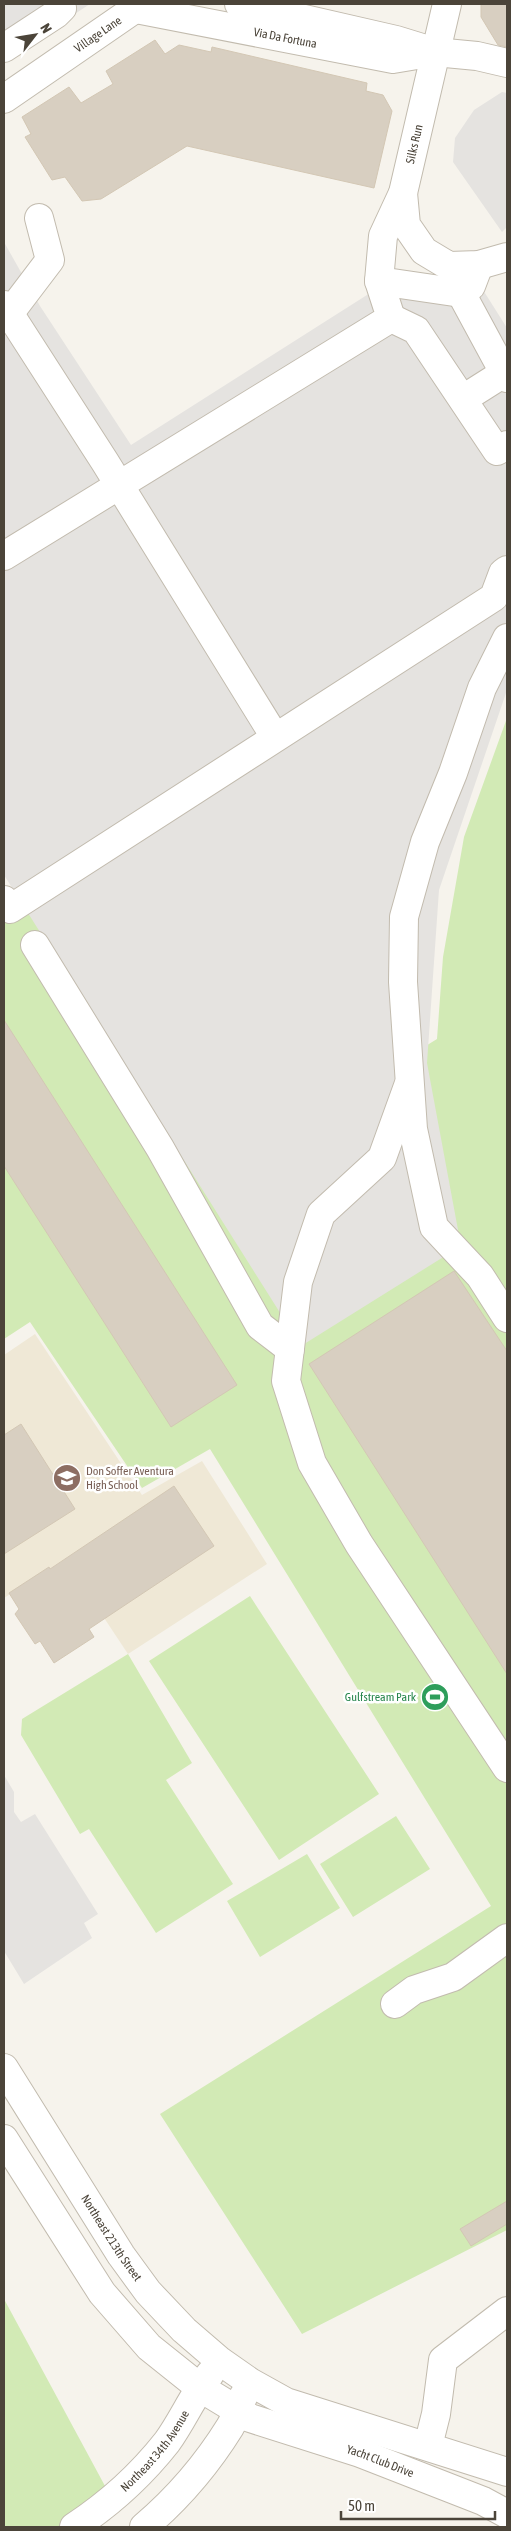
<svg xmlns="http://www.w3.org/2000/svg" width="511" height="2531" viewBox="0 0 511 2531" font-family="'Asap Condensed',sans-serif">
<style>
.education{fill:#efe8d6}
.green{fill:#d2eab5}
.parking{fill:#e5e3e0}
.building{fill:#d8cfc1;stroke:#d3c7b4}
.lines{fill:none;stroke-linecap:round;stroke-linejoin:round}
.minor-casing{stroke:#c2bbae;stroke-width:30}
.minor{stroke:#fff;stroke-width:28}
.labels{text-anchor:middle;stroke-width:5;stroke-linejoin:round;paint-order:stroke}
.street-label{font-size:12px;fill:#4b4439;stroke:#fff}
.education-label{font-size:12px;fill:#785e54;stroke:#fff;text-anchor:start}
.leisure-label{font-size:12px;fill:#27864d;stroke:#fff;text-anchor:end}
</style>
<rect width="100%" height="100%" fill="#f6f3ec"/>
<!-- education -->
<path class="education" d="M35 1334 142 1495 202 1461 267 1564 128 1654 65 1559 4 1598V1355Z"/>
<!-- green -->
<path class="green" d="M507 718V2230L302 2334 160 2114 491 1906 210 1449 142 1488 30 1322 4 1339V908L33 905 206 1182 437 1039 443 957 464 837Z
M250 1596 379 1794 279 1860 149 1661Z
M128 1654 192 1763 166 1780 233 1884 156 1933 89 1829 80 1834 21 1735 22 1719Z
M396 1816 430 1869 353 1917 320 1864Z
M307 1854 340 1908 260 1957 227 1901Z
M4 2299 105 2486 68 2527H4Z"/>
<!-- parking -->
<path class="parking" d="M4 4H90L4 60Z
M502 92 507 93V227L502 232 453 162 455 138 474 110Z
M4 242 40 306 131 445 400 274 478 282 507 328V690L439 890 427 1063 461 1246 301 1346 4 875Z
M4 1775 14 1792V1812L21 1822 35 1814 98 1914 84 1923 92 1938 24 1984 4 1951Z"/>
<!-- building -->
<path class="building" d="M481 4H507V47L498 45 481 17Z
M155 40 165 54 179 45 211 52 212 47 367 83 366 91 383 95 392 111 374 188 187 146 101 199 82 201 65 177 52 180 25 137 31 134 22 117 69 87 81 103 113 84 106 71Z
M4 1020 237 1385 171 1427 4 1166Z
M454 1271 507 1351V1674L309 1364Z
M21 1424 75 1509 4 1554V1435Z
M174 1486 214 1546 89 1629 94 1637 54 1663 40 1641 35 1644 15 1614 19 1609 9 1593 49 1567 50 1569Z
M507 2201V2224L471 2246 460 2229Z"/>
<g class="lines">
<defs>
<g id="minor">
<path d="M239 4 396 40 435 52 477 56 507 63"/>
<path id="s1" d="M136 9 393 59 435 52"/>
<path d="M4 48 56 14 62 8 61 4"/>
<path id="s2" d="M4 99 142 4"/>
<path d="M403 193 406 225 424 251 449 266 479 265 507 257"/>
<path d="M379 281 461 293 471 286 479 265"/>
<path d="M461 293 507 378"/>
<path d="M4 305 105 462 275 737"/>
<path d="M9 314 50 260 39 218"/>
<path d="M391 318 416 330 497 451 507 445"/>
<path d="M463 399 504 373"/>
<path id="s3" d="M4 556 391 318 379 281 383 236 403 193 447 4"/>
<path d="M507 638 482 688 453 773 425 842 404 917 403 982 413 1129 434 1227 480 1276 507 1318"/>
<path d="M4 900 10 909 494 597 503 573 507 570"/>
<path d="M35 945 160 1148 260 1326 290 1349"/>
<path d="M408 1086 382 1158 321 1214 298 1282 286 1381 312 1463 359 1544 507 1768"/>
<path d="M395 2004 414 1990 453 1977 507 1938"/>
<path id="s4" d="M4 2068 121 2255 148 2292 184 2330 220 2361 250 2382 286 2402 507 2472"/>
<path id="s5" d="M4 2139 102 2293 149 2347 199 2387 250 2418 360 2453 483 2501 507 2514"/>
<path d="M428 2446 436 2414 443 2360 507 2311"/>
<path id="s6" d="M74 2527C109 2504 141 2475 167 2442 183 2420 193 2395 210 2374"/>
<path d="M144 2527C177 2499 207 2464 230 2427 236 2417 239 2405 244 2395"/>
</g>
</defs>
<!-- minor casing -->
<use href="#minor" class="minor-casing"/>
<!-- minor -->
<use href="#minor" class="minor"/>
</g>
<!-- icons -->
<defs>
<symbol id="school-disc" viewBox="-11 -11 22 22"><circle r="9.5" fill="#8d6e63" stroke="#fff"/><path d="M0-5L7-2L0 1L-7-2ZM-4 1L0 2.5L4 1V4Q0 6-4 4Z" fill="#fff"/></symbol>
<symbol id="stadium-disc" viewBox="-11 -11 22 22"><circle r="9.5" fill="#2e9e5b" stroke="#fff"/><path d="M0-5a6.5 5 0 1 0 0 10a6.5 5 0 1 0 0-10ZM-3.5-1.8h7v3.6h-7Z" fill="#fff"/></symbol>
</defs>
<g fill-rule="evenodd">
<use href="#school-disc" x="51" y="1462" width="32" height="32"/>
<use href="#stadium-disc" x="419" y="1681" width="32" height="32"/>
</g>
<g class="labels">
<!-- street labels -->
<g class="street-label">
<text dy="4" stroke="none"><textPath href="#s2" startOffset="114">Village Lane</textPath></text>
<text dy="4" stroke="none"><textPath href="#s1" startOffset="152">Via Da Fortuna</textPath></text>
<text dy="4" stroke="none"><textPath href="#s3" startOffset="636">Silks Run</textPath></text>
<text dy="4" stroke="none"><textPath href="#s4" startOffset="201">Northeast 213th Street</textPath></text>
<text dy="4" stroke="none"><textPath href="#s6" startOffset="112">Northeast 34th Avenue</textPath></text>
<text dy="4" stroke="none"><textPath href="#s5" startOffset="515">Yacht Club Drive</textPath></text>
</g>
<!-- education labels -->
<g class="education-label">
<text x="86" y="1475">Don Soffer Aventura<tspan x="86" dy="14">High School</tspan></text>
</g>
<!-- leisure labels -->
<g class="leisure-label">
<text x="416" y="1701">Gulfstream Park</text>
</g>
</g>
<!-- border -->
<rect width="511" height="2531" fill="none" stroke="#4b4439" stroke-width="10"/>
<!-- north arrow -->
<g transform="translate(35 35) rotate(59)" stroke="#ffffff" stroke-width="4" paint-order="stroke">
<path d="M0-4L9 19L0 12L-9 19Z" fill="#4b4439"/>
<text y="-8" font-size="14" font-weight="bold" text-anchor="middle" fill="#4b4439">N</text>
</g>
<!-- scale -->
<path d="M341 2511v8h154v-8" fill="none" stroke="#4b4439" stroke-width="2.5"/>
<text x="348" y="2511" font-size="15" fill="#4b4439" stroke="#ffffff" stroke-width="4" paint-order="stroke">50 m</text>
</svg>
